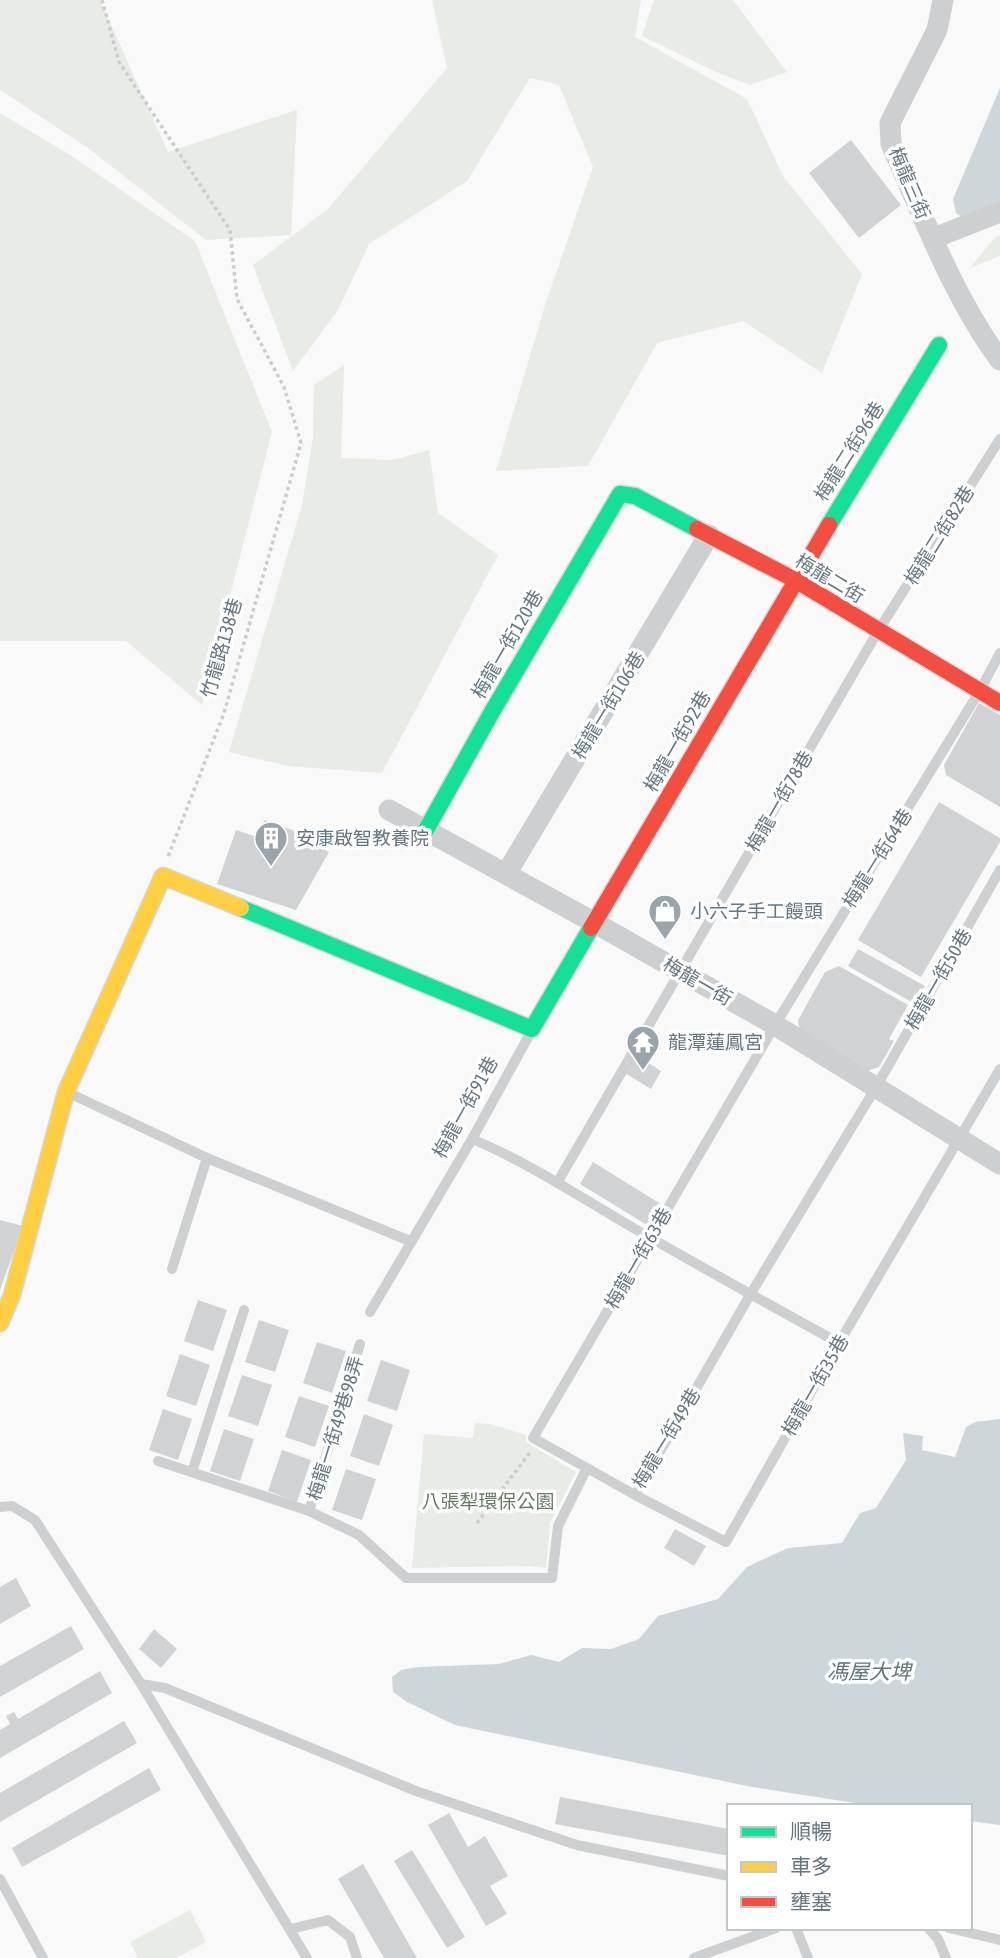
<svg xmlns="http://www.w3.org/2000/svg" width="1000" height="1958" viewBox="0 0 1000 1958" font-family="'Asap Condensed','Noto Sans TC',sans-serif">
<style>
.green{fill:#e8ebe6}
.water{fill:#ced6d9}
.building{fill:#d0d2d3}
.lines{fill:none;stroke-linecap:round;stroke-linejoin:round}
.fast-casing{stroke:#d5d6d7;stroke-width:19}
.slow-casing{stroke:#d5d6d7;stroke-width:19}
.jam-casing{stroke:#d5d6d7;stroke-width:19}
.path{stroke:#cbcccd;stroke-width:3.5;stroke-dasharray:3.5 3.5;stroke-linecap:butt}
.lane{stroke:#cecfd0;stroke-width:10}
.street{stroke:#cecfd0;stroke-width:21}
.fast{stroke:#16e098;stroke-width:16}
.slow{stroke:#ffcf43;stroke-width:16}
.jam{stroke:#f24e42;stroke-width:16}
.labels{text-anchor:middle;stroke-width:7;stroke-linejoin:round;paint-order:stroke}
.street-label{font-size:19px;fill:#657683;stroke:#fff}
.poi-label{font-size:19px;fill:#657683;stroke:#fff;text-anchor:start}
.park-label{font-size:19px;fill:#687a64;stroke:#fff}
.water-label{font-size:21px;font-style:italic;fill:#60757c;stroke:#fff}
</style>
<rect width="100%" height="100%" fill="#f9f9f9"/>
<!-- green -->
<path class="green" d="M0 0H100L168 152 297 110 291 235 206 240 88 148 0 90Z
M432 0H641L635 37 747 99 783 176 862 274 822 373 743 321 657 343 588 466 496 471 545 305 593 167 559 85 530 78 467 181 369 244 338 310 293 371 253 265 328 209 447 68Z
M654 0H733L787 72 750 85 716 72 642 36Z
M0 113 70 155 195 241 272 432 202 705 126 641H0Z
M1000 235V256L970 268 995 237Z
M344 365 341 458 393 460 429 450 438 513 498 555 382 773 288 766 229 752 302 505 313 437 314 385Z
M475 1423 490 1424 526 1435V1442L576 1472 550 1523 546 1568 528 1566 412 1568 424 1434 473 1438Z
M190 1910 206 1942 176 1958H138L130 1942Z"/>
<!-- water -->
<path class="water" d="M1000 88V205L966 220 956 213 953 199Z
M1000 1419V1825L970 1821V1806H874L752 1787 455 1725 407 1702 393 1692 392 1677 401 1670 418 1667 499 1664 531 1655 559 1662 582 1648 611 1649 639 1639 658 1616 718 1599 747 1567 788 1548 842 1543 860 1513 876 1508 906 1460 903 1433 923 1436 922 1450 955 1457 966 1427 975 1422Z"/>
<!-- building -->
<path class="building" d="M851 140 901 205 859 238 809 173Z
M979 703 1000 715V807L946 775 944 765Z
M939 802 1000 838V842L921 977 858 940Z
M265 820 319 840 320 847 329 852 296 910 217 884 236 830 254 836Z
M858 949 925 986 915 1004 848 966Z
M839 966 908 1005 889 1039 894 1041 879 1067 867 1071 800 1033 798 1020 825 972Z
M636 1055 661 1071 651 1089 625 1073Z
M593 1162 664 1206 652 1228 580 1184Z
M0 1220 23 1226 0 1290Z
M198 1300 227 1310 213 1351 184 1341Z
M259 1320 289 1330 275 1372 245 1362Z
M317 1342 346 1351 332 1393 303 1383Z
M180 1354 210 1365 196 1406 166 1396Z
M381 1360 410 1370 397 1411 367 1401Z
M242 1375 272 1385 258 1426 228 1416Z
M299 1396 329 1406 315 1447 285 1437Z
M163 1409 192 1419 178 1460 149 1450Z
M364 1414 393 1425 379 1466 350 1456Z
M224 1429 254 1439 240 1481 210 1471Z
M282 1450 311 1460 297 1502 268 1491Z
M346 1469 376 1479 362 1520 332 1510Z
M675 1529 706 1546 694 1566 664 1548Z
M16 1578 31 1606 0 1624V1587Z
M71 1626 84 1649 0 1697V1666Z
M154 1629 177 1649 161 1668 139 1649Z
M100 1671 112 1693 0 1758V1730L10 1724 6 1716 14 1712 18 1719Z
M124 1721 137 1743 0 1822V1793Z
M149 1768 161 1790 22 1867 12 1848Z
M560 1797 729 1829V1856L555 1824Z
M449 1813 468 1847 485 1836 508 1876 490 1886 507 1914 486 1926 428 1825Z
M412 1850 465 1937 447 1948 394 1861Z
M363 1864 417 1958H384L338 1879Z"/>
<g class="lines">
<defs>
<path id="fast" d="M829 525 939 345
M426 830 492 712 620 494 635 496 697 529
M241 908 532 1029 591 928"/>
<path id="slow" d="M0 1323 12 1295 66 1092 163 876 241 908"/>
<path id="jam" d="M697 529 795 580 1000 703
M591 928 829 525"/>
</defs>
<!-- fast casing -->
<use href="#fast" class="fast-casing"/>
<!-- slow casing -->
<use href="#slow" class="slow-casing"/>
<!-- jam casing -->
<use href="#jam" class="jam-casing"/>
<!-- path -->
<path class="path" d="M102 0 119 62 230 230 237 299 284 387 301 443 224 713 168 857
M477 1523 531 1451"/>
<!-- lane -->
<path class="lane" d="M69 1093 207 1158 410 1241
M472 1139C525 1161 574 1193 623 1222 694 1263 766 1303 839 1343
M557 1183 878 631 1000 439
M172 1269 207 1158
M370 1312 472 1139 531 1032
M158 1461 309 1511 359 1535 406 1578H552L558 1526 587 1468 635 1495 750 1295 875 1089 1000 870
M587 1468 533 1438 775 1025 979 692 1000 653
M192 1472 244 1310
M635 1495 726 1542 839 1343 1000 1069
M0 1507 12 1506 35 1520 141 1684 165 1688 416 1791 577 1845 729 1876
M309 1511 360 1344
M141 1684 307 1958
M0 1879 43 1958
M796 1928 808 1958
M928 1928 938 1939 946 1958
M949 1928 1000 1940
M291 1929 328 1920 350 1937 357 1958
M694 1958 776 1928"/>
<!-- street -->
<path class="street" d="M943 0 937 30 890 123 891 144C923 215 953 297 1000 360
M934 238 1000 212
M389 810 595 923 775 1025 1000 1164
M506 874 709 535"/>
<!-- fast -->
<use href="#fast" class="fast"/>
<!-- slow -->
<use href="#slow" class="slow"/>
<!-- jam -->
<use href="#jam" class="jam"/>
</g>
<!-- icons -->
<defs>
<symbol id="building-pin" viewBox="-11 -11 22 30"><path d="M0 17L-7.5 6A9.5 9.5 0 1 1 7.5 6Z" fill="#99a4ac" stroke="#fff"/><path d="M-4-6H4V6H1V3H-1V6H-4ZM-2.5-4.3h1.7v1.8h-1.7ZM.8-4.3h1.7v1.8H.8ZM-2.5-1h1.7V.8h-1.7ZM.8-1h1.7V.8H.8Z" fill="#fff"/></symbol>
<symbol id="shop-pin" viewBox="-11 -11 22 30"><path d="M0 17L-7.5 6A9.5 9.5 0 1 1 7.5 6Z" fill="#99a4ac" stroke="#fff"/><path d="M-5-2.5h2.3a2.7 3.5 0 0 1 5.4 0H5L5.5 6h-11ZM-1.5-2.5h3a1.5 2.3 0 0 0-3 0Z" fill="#fff"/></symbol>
<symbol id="temple-pin" viewBox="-11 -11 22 30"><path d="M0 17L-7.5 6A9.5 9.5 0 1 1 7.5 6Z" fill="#99a4ac" stroke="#fff"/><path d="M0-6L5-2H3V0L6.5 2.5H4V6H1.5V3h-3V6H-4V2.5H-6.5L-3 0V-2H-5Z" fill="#fff"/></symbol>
</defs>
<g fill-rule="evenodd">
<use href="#building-pin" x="252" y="819" width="38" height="52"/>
<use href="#shop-pin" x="646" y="892" width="38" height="52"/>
<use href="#temple-pin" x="624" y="1023" width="38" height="52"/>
</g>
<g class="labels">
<!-- street labels -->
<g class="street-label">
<text transform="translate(910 183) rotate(67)" y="7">梅龍三街</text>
<text transform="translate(849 451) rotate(-58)" y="7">梅龍二街96巷</text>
<text transform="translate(939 535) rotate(-58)" y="7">梅龍二街82巷</text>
<text transform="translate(830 578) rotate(31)" y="7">梅龍二街</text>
<text transform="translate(507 644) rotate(-60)" y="7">梅龍一街120巷</text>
<text transform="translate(221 648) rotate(-74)" y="7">竹龍路138巷</text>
<text transform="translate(608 705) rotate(-59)" y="7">梅龍一街106巷</text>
<text transform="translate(677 741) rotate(-60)" y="7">梅龍一街92巷</text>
<text transform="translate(779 801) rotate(-60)" y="7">梅龍一街78巷</text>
<text transform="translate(877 858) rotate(-58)" y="7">梅龍一街64巷</text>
<text transform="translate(938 979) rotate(-60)" y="7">梅龍一街50巷</text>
<text transform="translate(698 981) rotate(30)" y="7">梅龍一街</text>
<text transform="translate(465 1107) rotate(-61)" y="7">梅龍一街91巷</text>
<text transform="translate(638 1258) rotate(-60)" y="7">梅龍一街63巷</text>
<text transform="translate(815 1385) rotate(-60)" y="7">梅龍一街35巷</text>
<text transform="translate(335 1428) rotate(-73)" y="7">梅龍一街49巷98弄</text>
<text transform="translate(666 1438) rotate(-59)" y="7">梅龍一街49巷</text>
</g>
<!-- poi labels -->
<g class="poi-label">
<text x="296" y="845">安康啟智教養院</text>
<text x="690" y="918">小六子手工饅頭</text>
<text x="668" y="1049">龍潭蓮鳳宮</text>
</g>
<!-- park labels -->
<g class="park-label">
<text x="488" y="1508">八張犁環保公園</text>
</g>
<!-- water labels -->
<g class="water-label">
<text x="869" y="1679">馮屋大埤</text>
</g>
</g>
<!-- legend -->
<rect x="727" y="1804" width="245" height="126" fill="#ffffff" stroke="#c1c8cd" stroke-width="2"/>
<rect x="741" y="1827" width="35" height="10" fill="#16e098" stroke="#c1c8cd" stroke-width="2"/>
<text x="790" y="1839" font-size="21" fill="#657683">順暢</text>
<rect x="741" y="1862" width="35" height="10" fill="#ffcf43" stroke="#c1c8cd" stroke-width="2"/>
<text x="790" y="1874" font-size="21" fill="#657683">車多</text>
<rect x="741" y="1897" width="35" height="10" fill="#f24e42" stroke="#c1c8cd" stroke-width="2"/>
<text x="790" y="1909" font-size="21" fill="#657683">壅塞</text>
</svg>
